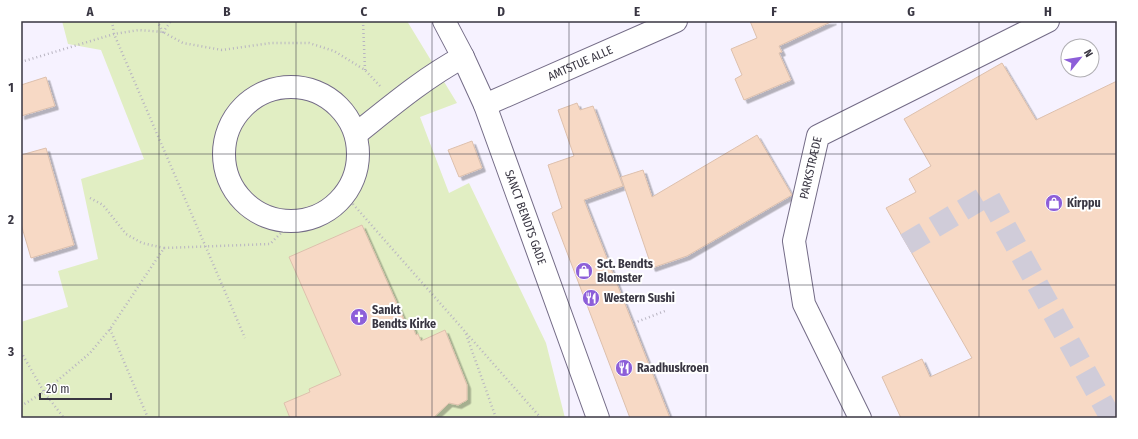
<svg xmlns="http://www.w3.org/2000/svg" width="1138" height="439" viewBox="0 0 1138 439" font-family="'Fira Sans Condensed',sans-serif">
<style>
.green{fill:#e1eec3}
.building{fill:#f7d9c5;stroke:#ddc0ad;filter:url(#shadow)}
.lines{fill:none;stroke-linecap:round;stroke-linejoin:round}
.minor-tunnel{stroke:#d0ccd9;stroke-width:22;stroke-dasharray:22 11;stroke-linecap:butt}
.minor-casing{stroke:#746c87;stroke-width:24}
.path{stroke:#b8b4c1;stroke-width:2.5;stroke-dasharray:1 3;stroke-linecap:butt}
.minor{stroke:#fff;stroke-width:22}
.grid{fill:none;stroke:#393642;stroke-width:1;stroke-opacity:0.55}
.labels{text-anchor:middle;stroke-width:4;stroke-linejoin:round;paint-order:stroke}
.street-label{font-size:12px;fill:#393642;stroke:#fff}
.poi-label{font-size:12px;font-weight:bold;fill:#393642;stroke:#fff;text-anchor:start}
.neatline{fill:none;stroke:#393642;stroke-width:1.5}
.grid-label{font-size:13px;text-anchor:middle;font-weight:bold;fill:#393642}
</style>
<defs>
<filter id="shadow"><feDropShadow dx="3.5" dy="3.5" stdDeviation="0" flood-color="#0004"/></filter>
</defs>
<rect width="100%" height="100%" fill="#f6f2ff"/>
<!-- green -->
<path class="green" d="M62 21H407L457 103 420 117 449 193 469 183 546 343 565 418H21V394L23 393 21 322 68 307 58 271 98 259 81 179 144 159 101 50 68 44Z"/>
<!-- building -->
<path class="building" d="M750 21H833L779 46 782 52 779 53 791 80 744 100 735 79 742 75 731 49 757 38Z
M1002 63 1036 120 1117 81V418H901L882 377 922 359 930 377 972 358 886 208 916 192 909 179 931 166 904 119Z
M46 77 55 106 21 116V85Z
M577 103 580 110 593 106 623 186 584 200 670 418H630L552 213 562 208 548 165 574 156 558 110Z
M757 135 792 195 687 256 652 268 621 177 643 170 652 197Z
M472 141 482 168 459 177 448 150Z
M46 148 74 245 31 258 21 224V155Z
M362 225 406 324 411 322 416 335 418 334 421 341 445 330 467 385V400L458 405 449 403 433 418H290L284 403 310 392 309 389 341 375 289 257Z"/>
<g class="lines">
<!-- minor-tunnel -->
<path class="minor-tunnel" d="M906 244 988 195 1111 418"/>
<defs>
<g id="minor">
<path id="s1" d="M444 21 463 57 485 105 598 418"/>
<circle cx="291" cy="154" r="67"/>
<path id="s2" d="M485 105 676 21"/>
<path d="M356 134C390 107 424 78 463 57"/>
<path id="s3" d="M860 418 804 304 794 241 818 136 1048 21"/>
</g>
</defs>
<!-- minor casing -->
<use href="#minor" class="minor-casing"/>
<!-- path -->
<path class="path" d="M112 21 114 34 245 338
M157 21 163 32 171 21
M363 21 365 70
M21 62 114 34 139 30 163 32 183 43 222 50 271 43H309L334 51 365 70 380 86
M345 195 541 418
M90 198 103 205 126 234 142 243 164 248
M634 323 665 311
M110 329 148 418
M466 334 496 418
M21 352 44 392 64 418
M21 406 44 392 90 353 110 329 164 248 270 244 293 221"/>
<!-- minor -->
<use href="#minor" class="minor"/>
</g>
<!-- grid -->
<path class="grid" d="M159 21V418M296 21V418M432 21V418M569 21V418M706 21V418M842 21V418M979 21V418M21 154H1117M21 285H1117"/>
<!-- icons -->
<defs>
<symbol id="shop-disc" viewBox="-11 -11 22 22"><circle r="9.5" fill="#8d5fd9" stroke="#fff"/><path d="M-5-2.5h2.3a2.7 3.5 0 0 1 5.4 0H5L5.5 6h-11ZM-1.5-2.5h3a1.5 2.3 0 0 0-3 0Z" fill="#fff"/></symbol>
<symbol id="restaurant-disc" viewBox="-11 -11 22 22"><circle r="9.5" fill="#8d5fd9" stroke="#fff"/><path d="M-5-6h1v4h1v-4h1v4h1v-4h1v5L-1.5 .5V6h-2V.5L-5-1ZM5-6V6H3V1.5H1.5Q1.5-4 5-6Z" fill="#fff"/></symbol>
<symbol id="church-disc" viewBox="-11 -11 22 22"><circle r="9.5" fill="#8d5fd9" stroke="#fff"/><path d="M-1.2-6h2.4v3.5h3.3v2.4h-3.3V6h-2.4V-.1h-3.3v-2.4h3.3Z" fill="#fff"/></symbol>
</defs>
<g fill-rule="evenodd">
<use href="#shop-disc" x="1044" y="193" width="20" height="20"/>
<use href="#shop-disc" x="574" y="261" width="20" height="20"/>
<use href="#restaurant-disc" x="581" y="288" width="20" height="20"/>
<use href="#church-disc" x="349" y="307" width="20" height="20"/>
<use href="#restaurant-disc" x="614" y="358" width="20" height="20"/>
</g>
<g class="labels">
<!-- street labels -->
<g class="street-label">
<text dy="4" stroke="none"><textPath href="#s2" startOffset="104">AMTSTUE ALLE</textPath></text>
<text dy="4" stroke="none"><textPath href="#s3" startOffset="266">PARKSTRÆDE</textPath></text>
<text dy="4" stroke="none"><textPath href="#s1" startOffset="213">SANCT BENDTS GADE</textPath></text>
</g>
<!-- poi labels -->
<g class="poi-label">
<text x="1067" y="207">Kirppu</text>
<text x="597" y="268">Sct. Bendts<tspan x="597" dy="14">Blomster</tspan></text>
<text x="604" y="302">Western Sushi</text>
<text x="372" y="314">Sankt<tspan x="372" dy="14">Bendts Kirke</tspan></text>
<text x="637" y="372">Raadhuskroen</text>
</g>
</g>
<!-- border -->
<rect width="1138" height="439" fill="none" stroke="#ffffff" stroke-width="44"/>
<!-- north arrow -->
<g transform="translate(1080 58) rotate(60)"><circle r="19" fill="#ffffff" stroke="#b0afb3"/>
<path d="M0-3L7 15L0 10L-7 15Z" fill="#8d5fd9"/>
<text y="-6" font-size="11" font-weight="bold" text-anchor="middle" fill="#393642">N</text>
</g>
<!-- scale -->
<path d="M40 393v6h71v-6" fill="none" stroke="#393642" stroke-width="2"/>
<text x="46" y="393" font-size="12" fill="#393642" stroke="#ffffff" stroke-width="3" paint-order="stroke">20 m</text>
<rect x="22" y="22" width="1094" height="395" class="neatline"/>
<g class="grid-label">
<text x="90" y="16">A</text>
<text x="227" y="16">B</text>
<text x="364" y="16">C</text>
<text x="501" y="16">D</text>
<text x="637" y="16">E</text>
<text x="774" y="16">F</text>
<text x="911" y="16">G</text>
<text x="1048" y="16">H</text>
<text x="11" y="92">1</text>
<text x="11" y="224">2</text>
<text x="11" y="356">3</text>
</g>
</svg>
